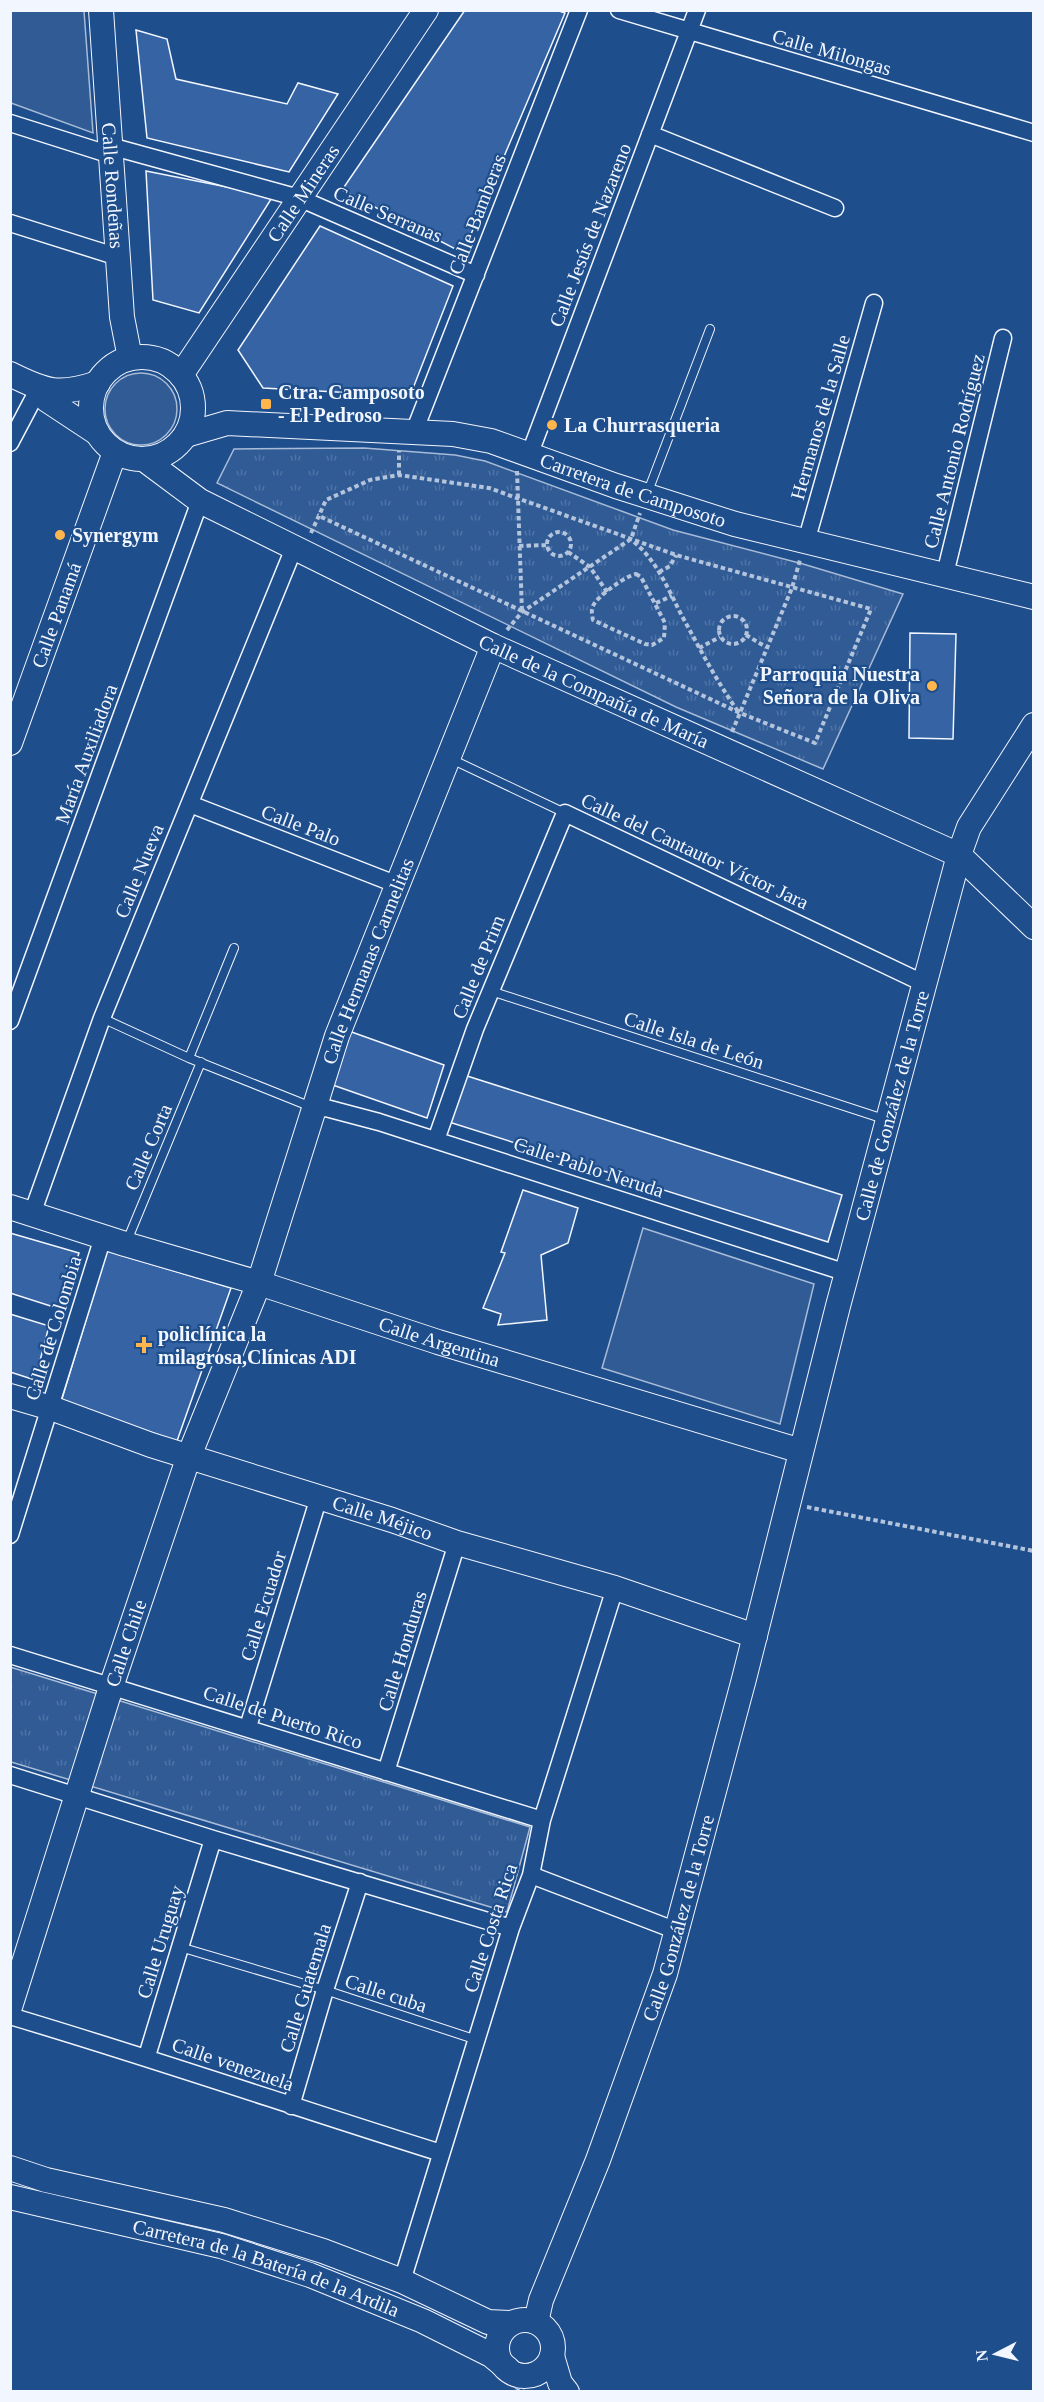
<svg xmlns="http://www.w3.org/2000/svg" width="1044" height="2402" viewBox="0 0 1044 2402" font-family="Georgia,serif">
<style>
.built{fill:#305b95;stroke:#a8bbd7;stroke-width:1.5}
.park{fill:url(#park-tufts);stroke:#a8bbd7;stroke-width:1.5}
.building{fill:#3563a3;stroke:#f2f6ff;stroke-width:1.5}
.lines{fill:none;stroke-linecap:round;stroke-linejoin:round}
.lane-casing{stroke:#f2f6ff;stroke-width:10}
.street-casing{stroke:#f2f6ff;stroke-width:19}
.secondary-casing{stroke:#f2f6ff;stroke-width:26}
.path{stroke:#b3c4dc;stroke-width:4;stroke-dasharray:4.5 3;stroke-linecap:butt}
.lane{stroke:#1f4e8c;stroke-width:8}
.street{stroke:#1f4e8c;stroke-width:16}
.secondary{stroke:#1f4e8c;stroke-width:24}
.poi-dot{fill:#ffb74d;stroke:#1f4e8c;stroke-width:2}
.labels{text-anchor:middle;stroke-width:4.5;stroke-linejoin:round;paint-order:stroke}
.street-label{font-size:20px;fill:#f2f6ff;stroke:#1f4e8c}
.poi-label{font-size:20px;font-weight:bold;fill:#f2f6ff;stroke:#1f4e8c;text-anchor:start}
</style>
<defs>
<pattern id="park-tufts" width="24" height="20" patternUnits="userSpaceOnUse" patternTransform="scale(1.5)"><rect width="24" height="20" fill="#305b95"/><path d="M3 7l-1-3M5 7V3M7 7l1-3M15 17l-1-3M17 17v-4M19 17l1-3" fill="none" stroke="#4e73a5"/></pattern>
</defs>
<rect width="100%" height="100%" fill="#1f4e8c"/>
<!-- built -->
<path class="built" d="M10 11H84L93 133 11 103Z
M105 409a36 36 0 1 1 72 0a36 36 0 1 1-72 0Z
M643 1228 814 1284 780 1424 602 1368Z"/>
<!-- park -->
<path class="park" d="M364 448 455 455 485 461 673 530 803 564 903 594 823 769 676 707 217 483 234 449Z
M10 1667 530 1827 507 1912 11 1762Z"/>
<!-- building -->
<path class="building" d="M465 10H556L565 13 463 253 342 190Z
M136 30 167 39 176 79 287 104 298 83 338 94 289 172 147 138Z
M146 171 273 196 199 313 153 300Z
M320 226 453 286 410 396 263 388 238 350Z
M910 633 956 634 953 739 909 738Z
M346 1030 444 1065 427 1118 327 1083Z
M464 1075 842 1195 828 1242 449 1122Z
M523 1190 578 1208 568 1243 541 1255 547 1320 498 1325 501 1314 483 1308 505 1253 501 1252Z
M10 1233 79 1253 60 1309 10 1293Z
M107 1251 231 1288 177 1441 61 1402Z
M10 1314 49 1326 35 1380 10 1372Z"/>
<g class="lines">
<defs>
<path id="lane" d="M647 494 710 329
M449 758 565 813
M491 991 887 1120
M102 1018 189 1058 314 1108
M189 1058 234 948
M127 1241 201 1062
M180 1947 325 1990 477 2040"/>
<path id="street" d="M619 10 1034 133
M10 123 111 155
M650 134 835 208
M110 146 299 198 476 275
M10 223 118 257
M414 432 579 10
M10 443 39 388
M530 453 697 10
M806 542 874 303
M945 574 1003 338
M190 804 398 885
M10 1021 200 501
M316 1109 326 1108 379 1122 847 1273
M436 1140 475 1029 565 813 923 983
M32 1214 102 1018 294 548
M10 1535 103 1237
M10 1655 542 1820
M248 1727 319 1497
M386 1772 457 1543
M10 1775 213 1839 511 1928
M531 1875 677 1931
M10 2016C155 2059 297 2108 441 2153
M147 2056 213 1839
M291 2106 325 1990 360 1882
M402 2281 511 1928 531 1875 542 1820 615 1588"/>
<g id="secondary">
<path id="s1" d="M101 10 122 317 130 358"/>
<circle cx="142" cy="408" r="51"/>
<path d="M10 374C46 392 59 396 98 383"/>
<path id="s2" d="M181 375 426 10"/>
<path d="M40 391 47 400 97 433"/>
<path id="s3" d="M186 435 227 423 453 434 491 441 616 486 735 524 1034 597"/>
<path id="s4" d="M145 460 200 501 493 646 959 855 1034 927"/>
<path id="s5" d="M10 743 115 452"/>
<path id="s6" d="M10 1207 125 1244 259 1283 438 1342 801 1451"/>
<path id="s7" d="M10 1396 51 1408 151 1445 392 1520 457 1543 615 1588 755 1636"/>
<path id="s8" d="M10 2007 112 1684 189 1456 259 1283 337 1036 493 646"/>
<path d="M10 2168 46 2180 224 2220 323 2251 402 2281 488 2322 512 2323"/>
<path id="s9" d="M10 2197 221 2246 310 2275 423 2321 491 2355 508 2369"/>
<circle cx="525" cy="2348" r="28"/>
<path id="s10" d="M536 2322 541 2300 598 2160 665 1974 744 1679 838 1306 959 855 969 827 1034 725"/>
<path d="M552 2356 560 2383 567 2392"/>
</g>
</defs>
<!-- lane casing -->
<use href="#lane" class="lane-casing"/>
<!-- street casing -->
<use href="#street" class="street-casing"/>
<!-- secondary casing -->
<use href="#secondary" class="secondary-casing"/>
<!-- path -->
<path class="path" d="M517 471 522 612
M399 475V451
M547 544a12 12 0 1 1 24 0a12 12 0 1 1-24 0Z
M311 533 326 500 370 480 399 475 489 488 676 555 871 609 815 743 740 713 317 515
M634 542C657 561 668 589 682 616 700 649 717 682 739 713
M519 546 546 545
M568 552 590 567 607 592
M659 572 670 566 676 555
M636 574 641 577 665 623 664 638 652 645 645 644 593 620C592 615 591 610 593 606 596 597 627 575 636 574Z
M656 603 672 596
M719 630a14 14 0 1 1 28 0a14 14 0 1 1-28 0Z
M507 630 522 612 631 539 640 513
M746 635 766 647
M699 648 720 637
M732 732 792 588 800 560
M807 1507 1034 1551
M516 2387 524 2392"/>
<!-- lane -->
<use href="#lane" class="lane"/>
<!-- street -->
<use href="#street" class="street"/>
<!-- secondary -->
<use href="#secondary" class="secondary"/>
</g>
<!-- markers -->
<g class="poi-dot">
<rect x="260" y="398" width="12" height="12" rx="3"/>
<circle cx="552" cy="425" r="6"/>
<circle cx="60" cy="535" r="6"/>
<circle cx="932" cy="686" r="6"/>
<path d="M141 1336h6v6h6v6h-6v6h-6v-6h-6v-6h6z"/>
</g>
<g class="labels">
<!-- street labels -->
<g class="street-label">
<text transform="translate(832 52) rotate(16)" y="7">Calle Milongas</text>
<text dy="7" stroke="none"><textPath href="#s1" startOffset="176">Calle Rondeñas</textPath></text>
<text dy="7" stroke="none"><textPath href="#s2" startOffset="219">Calle Mineras</textPath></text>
<text transform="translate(388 214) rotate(23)" y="7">Calle Serranas</text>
<text transform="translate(477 214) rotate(-69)" y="7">Calle Bamberas</text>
<text transform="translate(590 235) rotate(-69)" y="7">Calle Jesús de Nazareno</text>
<text transform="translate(820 417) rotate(-74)" y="7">Hermanos de la Salle</text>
<text transform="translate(954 451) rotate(-76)" y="7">Calle Antonio Rodríguez</text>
<text dy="7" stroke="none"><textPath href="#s3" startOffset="458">Carretera de Camposoto</textPath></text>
<text dy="7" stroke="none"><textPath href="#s5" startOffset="136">Calle Panamá</textPath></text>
<text dy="7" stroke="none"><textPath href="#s4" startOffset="506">Calle de la Compañía de María</textPath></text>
<text transform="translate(86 754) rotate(-70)" y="7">María Auxiliadora</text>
<text transform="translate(301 825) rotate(21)" y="7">Calle Palo</text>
<text transform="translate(695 851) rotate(25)" y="7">Calle del Cantautor Víctor Jara</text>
<text transform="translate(139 871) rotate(-68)" y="7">Calle Nueva</text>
<text dy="7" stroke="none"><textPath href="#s8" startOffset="1106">Calle Hermanas Carmelitas</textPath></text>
<text transform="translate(478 967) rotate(-68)" y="7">Calle de Prim</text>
<text transform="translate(694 1040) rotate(18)" y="7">Calle Isla de León</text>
<text dy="7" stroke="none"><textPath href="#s10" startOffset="1269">Calle de González de la Torre</textPath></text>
<text transform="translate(148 1147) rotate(-67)" y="7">Calle Corta</text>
<text transform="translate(589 1167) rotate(18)" y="7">Calle Pablo Neruda</text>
<text transform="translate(53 1328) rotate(-73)" y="7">Calle de Colombia</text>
<text dy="7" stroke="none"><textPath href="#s6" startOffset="450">Calle Argentina</textPath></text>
<text dy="7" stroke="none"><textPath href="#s7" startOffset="392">Calle Méjico</textPath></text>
<text transform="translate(263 1606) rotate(-73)" y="7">Calle Ecuador</text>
<text dy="7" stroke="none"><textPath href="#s8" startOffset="382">Calle Chile</textPath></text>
<text transform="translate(402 1651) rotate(-73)" y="7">Calle Honduras</text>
<text transform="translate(283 1717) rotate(18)" y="7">Calle de Puerto Rico</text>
<text dy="7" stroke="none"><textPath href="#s10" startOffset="429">Calle González de la Torre</textPath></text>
<text transform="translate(490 1928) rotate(-72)" y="7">Calle Costa Rica</text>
<text transform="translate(160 1942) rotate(-73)" y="7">Calle Uruguay</text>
<text transform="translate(305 1988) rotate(-73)" y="7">Calle Guatemala</text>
<text transform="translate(386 1993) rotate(18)" y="7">Calle cuba</text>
<text transform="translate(233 2064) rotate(19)" y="7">Calle venezuela</text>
<text dy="7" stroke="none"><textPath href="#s9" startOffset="266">Carretera de la Batería de la Ardila</textPath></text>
</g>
<!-- poi labels -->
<g class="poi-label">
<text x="278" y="399">Ctra. Camposoto<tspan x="278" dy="23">- El Pedroso</tspan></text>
<text x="564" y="432">La Churrasqueria</text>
<text x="72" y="542">Synergym</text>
<text x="920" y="681" text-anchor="end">Parroquia Nuestra<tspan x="920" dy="23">Señora de la Oliva</tspan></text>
<text x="158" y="1341">policlínica la<tspan x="158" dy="23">milagrosa,Clínicas ADI</tspan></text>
</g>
</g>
<!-- border -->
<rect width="1044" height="2402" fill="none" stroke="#f2f6ff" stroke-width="24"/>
<!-- north arrow -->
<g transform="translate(996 2354) rotate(263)" stroke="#1f4e8c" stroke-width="4.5" paint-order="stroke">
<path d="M0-4.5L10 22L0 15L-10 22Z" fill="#f2f6ff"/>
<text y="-9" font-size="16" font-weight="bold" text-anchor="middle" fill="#f2f6ff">N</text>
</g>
</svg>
